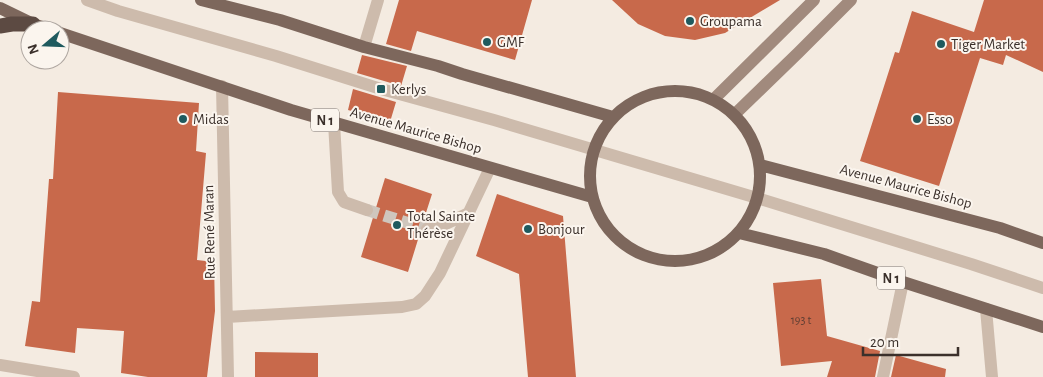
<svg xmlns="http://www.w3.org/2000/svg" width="1043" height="377" viewBox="0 0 1043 377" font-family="'Alegreya Sans',sans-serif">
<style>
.building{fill:#c8694b}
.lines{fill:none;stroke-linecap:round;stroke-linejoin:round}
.street-tunnel{stroke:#cfc6bd;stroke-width:12;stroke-dasharray:12 6;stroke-linecap:butt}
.lane{stroke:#cdbbac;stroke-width:12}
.street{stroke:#cdbbac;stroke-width:12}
.secondary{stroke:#a18a7d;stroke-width:12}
.primary{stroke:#7d675c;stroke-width:12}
.highway{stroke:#5c4a42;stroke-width:15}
.poi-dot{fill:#1f5a5e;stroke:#fbf5ee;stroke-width:2}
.labels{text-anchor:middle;stroke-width:4;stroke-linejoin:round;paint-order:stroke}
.number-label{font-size:12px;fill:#5e3e33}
.shield{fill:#fbf5ee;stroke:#756b66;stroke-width:1}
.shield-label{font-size:14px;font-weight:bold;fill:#3b302b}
.poi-label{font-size:15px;fill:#3b302b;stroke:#fbf5ee;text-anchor:start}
.street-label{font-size:15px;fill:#3b302b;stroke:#fbf5ee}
</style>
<rect width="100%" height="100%" fill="#f4ebe1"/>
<!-- building -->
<path class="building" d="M399 0H532L515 60 417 31 411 51 386 44Z
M612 0H780L725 33 695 40 665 36 638 24Z
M984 0H1043V72L1006 55 1003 65 980 58 939 186 860 161 895 52 899 53 912 11 974 32Z
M362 55 407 66 401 86 357 73Z
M353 89 396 102 390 122 348 110Z
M58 92 199 103 196 151 206 153 197 260 214 262 215 311 207 377H148L121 373 124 331 77 328 75 353 25 346 32 301 40 302 49 179H53Z
M385 178 432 194 423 222 419 227 420 233 408 272 361 257Z
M497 194 563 216 576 377H528L519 274 476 256Z
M821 279 827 336 880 351 875 377H827L832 361 781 366 773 283Z
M255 352 318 353V377H255Z
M896 355 946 369 945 377H891Z"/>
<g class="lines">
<!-- street-tunnel -->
<path class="street-tunnel" d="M367 210 427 229"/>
<!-- lane -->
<path class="lane" d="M87 0 118 11 276 56 381 89 494 120 757 198 971 264 1043 288
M364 47 378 0
M883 377 903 282"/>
<!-- street -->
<path class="street" d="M222 86 228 377
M334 123 338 192 344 202 367 210
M427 229 439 227 469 213
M986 309 992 377
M227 317 402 307 416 304 425 296 440 273 490 168
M0 365 74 377"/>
<!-- secondary -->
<path class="secondary" d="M714 99 814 0
M735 114 798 53 851 0"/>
<!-- primary -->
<path class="primary" d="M201 0 280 20 364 47 438 66 462 74 613 117
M0 8 33 24 51 30
M60 33 291 110 592 197
M590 176a85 85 0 1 1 170 0a85 85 0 1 1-170 0Z
M760 165 1000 228 1043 243
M739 233 824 254 903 282 1043 327"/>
<!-- highway -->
<path class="highway" d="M0 26 12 24H33"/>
</g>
<!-- markers -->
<g class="poi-dot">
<circle cx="690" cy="21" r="5"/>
<circle cx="487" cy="42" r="5"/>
<circle cx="941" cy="44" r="5"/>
<rect x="376" y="84" width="10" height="10" rx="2.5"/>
<circle cx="183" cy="119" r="5"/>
<circle cx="917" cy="119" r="5"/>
<circle cx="397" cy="225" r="5"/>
<circle cx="528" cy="229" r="5"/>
</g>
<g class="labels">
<!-- number labels -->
<g class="number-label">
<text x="801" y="324">193 t</text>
</g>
<!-- shield labels -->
<g class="shield">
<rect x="311" y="108.5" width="28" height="23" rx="4"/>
<rect x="877" y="266.5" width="28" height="23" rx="4"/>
</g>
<g class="shield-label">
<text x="325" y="125">N 1</text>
<text x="891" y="283">N 1</text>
</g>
<!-- poi labels -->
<g class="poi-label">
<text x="700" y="26">Groupama</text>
<text x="497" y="47">GMF</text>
<text x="951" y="49">Tiger Market</text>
<text x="391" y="94">Kerlys</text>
<text x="193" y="124">Midas</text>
<text x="927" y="124">Esso</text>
<text x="407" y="221">Total Sainte<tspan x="407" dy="17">Thérèse</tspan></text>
<text x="538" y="234">Bonjour</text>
</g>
<!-- street labels -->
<g class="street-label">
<text transform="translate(416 130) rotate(16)" y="5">Avenue Maurice Bishop</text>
<text transform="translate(906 186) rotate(15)" y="5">Avenue Maurice Bishop</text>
<text transform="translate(209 232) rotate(-91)" y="5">Rue René Maran</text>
</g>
</g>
<!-- north arrow -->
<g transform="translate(45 45) rotate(251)"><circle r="24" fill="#fbf5ee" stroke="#aea6a0"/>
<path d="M0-4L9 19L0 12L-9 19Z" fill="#1f5a5e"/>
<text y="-8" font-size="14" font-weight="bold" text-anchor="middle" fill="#3b302b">N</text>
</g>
<!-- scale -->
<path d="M863 347v8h95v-8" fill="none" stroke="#3b302b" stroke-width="2.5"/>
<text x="870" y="347" font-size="15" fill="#3b302b" stroke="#fbf5ee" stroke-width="4" paint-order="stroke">20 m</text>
</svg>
